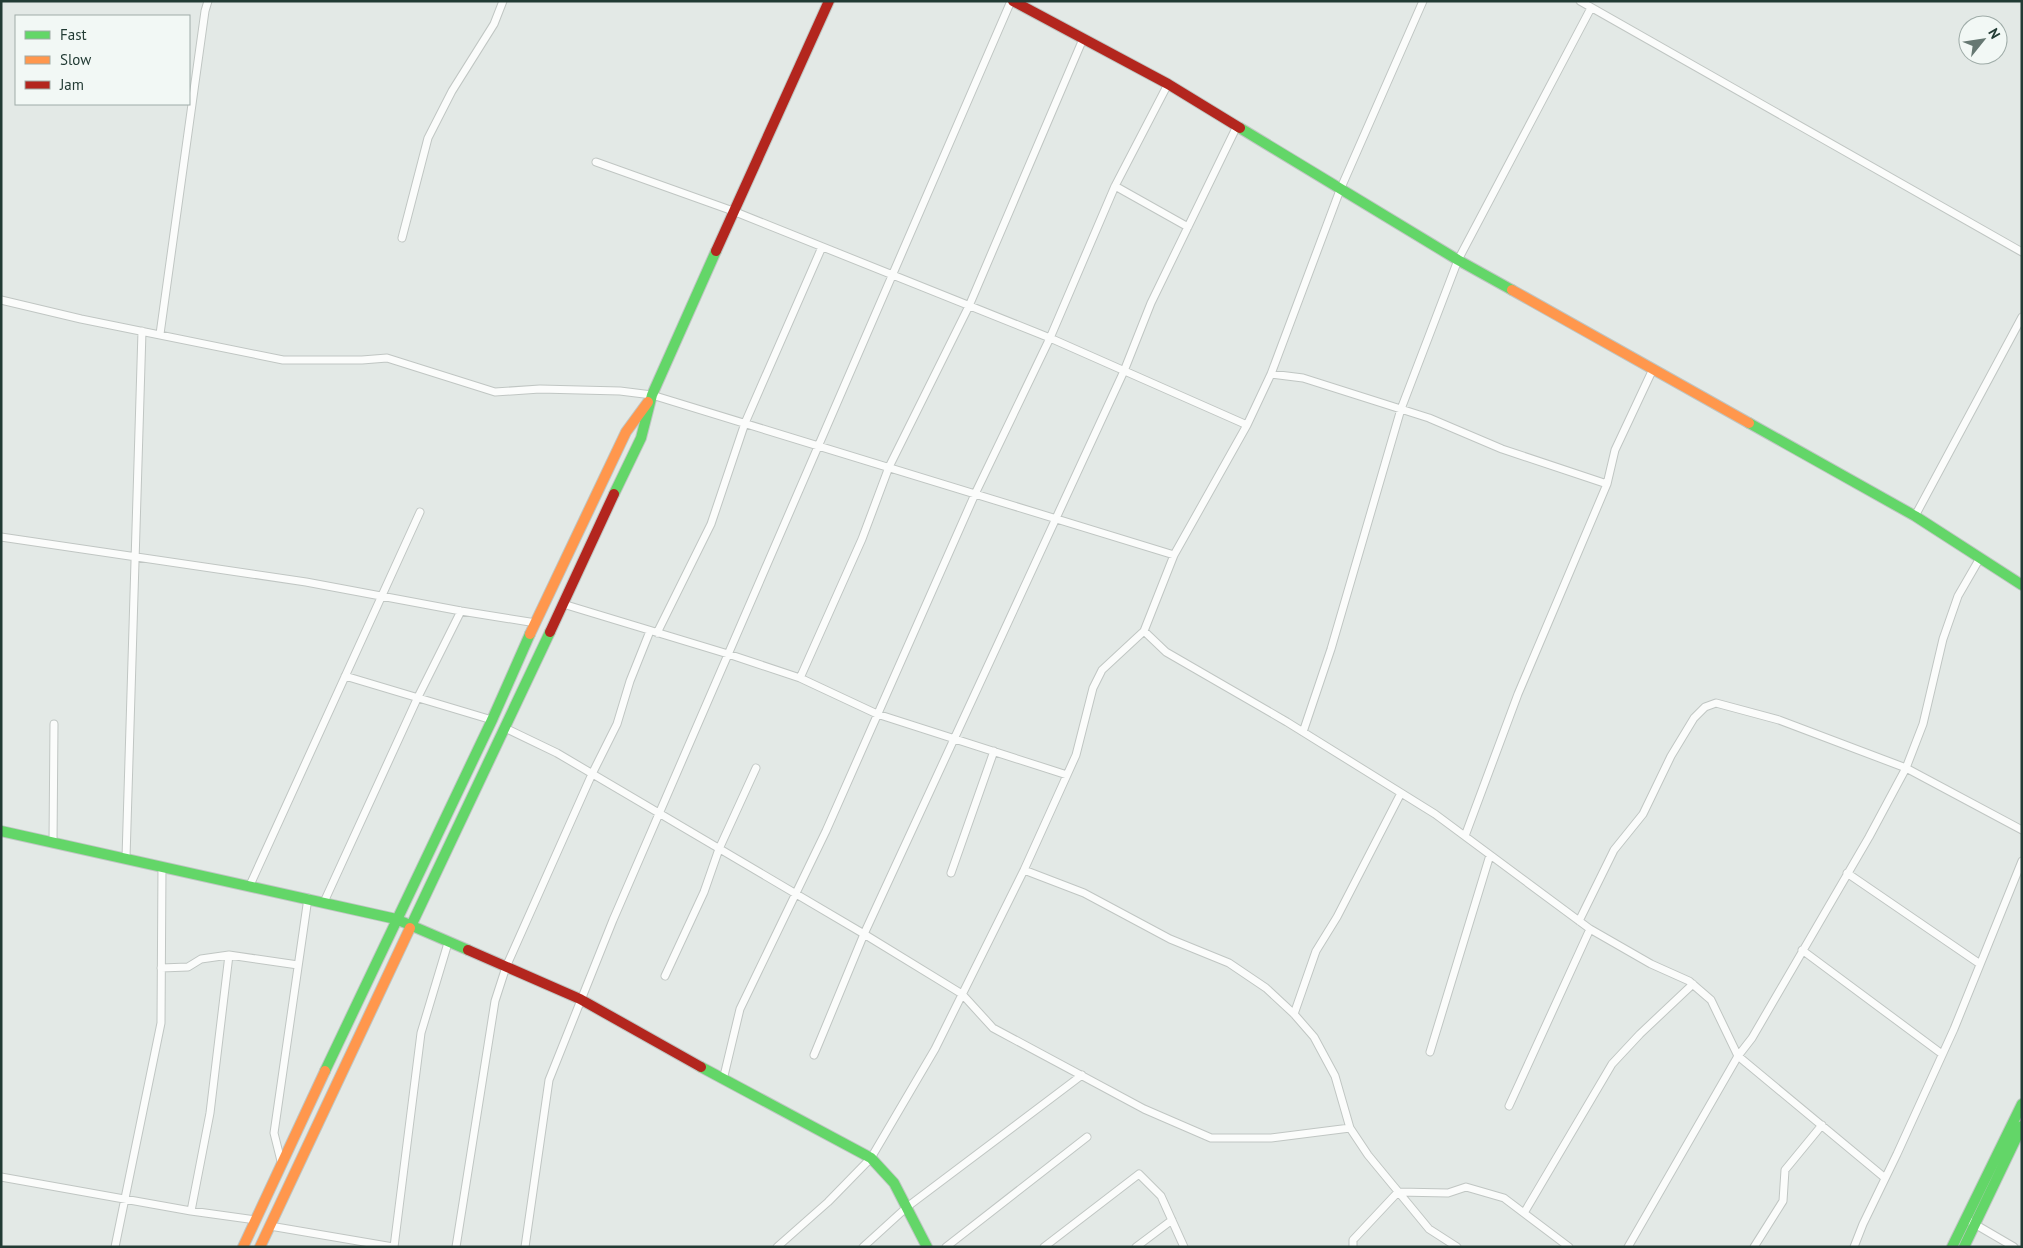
<svg xmlns="http://www.w3.org/2000/svg" width="2023" height="1248" viewBox="0 0 2023 1248" font-family="'PT Sans',sans-serif">
<style>
.lines{fill:none;stroke-linecap:round;stroke-linejoin:round}
.street-casing{stroke:#c0c6c3;stroke-width:9}
.fast-casing{stroke:#bfc6c3;stroke-width:12}
.slow-casing{stroke:#bfc6c3;stroke-width:12}
.jam-casing{stroke:#bfc6c3;stroke-width:12}
.street{stroke:#fbfcfb;stroke-width:7}
.fast{stroke:#63d668;stroke-width:10}
.slow{stroke:#ff974d;stroke-width:10}
.jam{stroke:#b3261e;stroke-width:10}
</style>
<rect width="100%" height="100%" fill="#e3e9e6"/>
<g class="lines">
<defs>
<path id="street" d="M1580 1 2022 252
M596 162 733 211 1050 338 1247 425
M1115 186 1188 227
M402 238 428 138 452 91 494 24 503 1
M1 300 81 319 283 360H362L387 358 495 392 540 389 620 391 652 395 1174 555
M160 334 205 11 208 1
M1271 374 1303 378 1429 418 1502 449 1607 484
M1915 516 2022 317
M1 537 306 582 461 611 536 623
M563 604 728 654 800 678 877 714 1067 775
M1144 631 1166 652 1287 722 1435 814 1590 929 1651 964 1689 981 1711 1000 1738 1056 1885 1178
M657 633 711 524 745 423 822 247
M345 676 492 720
M800 678 862 539 889 467 969 306 1083 39
M505 728 557 753 864 934 962 994 993 1028 1144 1109 1211 1138H1271L1350 1128
M1303 732 1331 649 1401 409 1458 260 1591 8
M1465 836 1518 694 1607 484 1615 450 1653 369
M53 843 54 724
M126 858 142 331
M1024 870 1084 893 1170 939 1229 963 1266 988 1294 1014 1314 1037 1335 1076 1350 1128 1368 1155 1429 1229 1457 1247
M951 873 994 751
M1847 873 1980 964
M250 885 420 512
M324 902 417 699 461 611
M1579 921 1614 850 1643 814 1671 756 1694 718 1705 707 1716 703 1779 720 1906 768 2022 830
M1802 950 1942 1054
M161 968 188 967 201 959 229 955 298 965
M665 976 704 892 719 849 756 768
M1294 1014 1316 951 1337 917 1401 793
M1430 1052 1490 855
M814 1055 864 934 1124 371 1151 303 1237 126
M723 1080 740 1009 826 831 975 494 1050 338 1115 186 1168 84
M1509 1106 1590 929
M282 1165 274 1133 308 898
M1 1177 191 1211 256 1220
M191 1211 210 1113 229 955
M1524 1213 1612 1064 1640 1034 1693 984
M1966 1219 2014 1247
M270 1226 393 1247
M115 1247 161 1023 162 866
M394 1247 421 1033 448 943
M456 1247 495 1001 506 967 592 774 617 724 630 681 650 631
M525 1247 549 1080 613 920 1011 1
M777 1247 828 1202 871 1158 935 1049 1024 870 1067 775 1076 755 1093 688 1102 670 1144 631 1174 555 1247 425 1271 374 1340 190 1423 1
M863 1247 907 1207 1082 1075
M946 1247 1087 1137
M1044 1247 1139 1174 1161 1196 1184 1247
M1136 1247 1172 1220
M1353 1247V1240L1398 1192 1448 1193 1466 1187 1504 1198 1569 1247
M1628 1247 1738 1056 1752 1038 1869 837 1906 768 1923 724 1943 639 1958 596 1980 558
M1754 1247 1783 1201 1785 1170 1822 1125
M1854 1247 1863 1224 1897 1154 1954 1029 2022 861"/>
<path id="fast" d="M1240 128 1458 260 1512 290
M1749 423 1915 516 2022 585
M614 494 641 438 652 395 716 251
M1 831 396 919 468 950
M410 928 550 632
M701 1067 871 1158 894 1183 927 1247
M325 1071 492 720 530 634
M1952 1247 2022 1104
M1964 1247 2022 1126"/>
<path id="slow" d="M1512 290 1749 423
M530 634 626 432 648 402
M243 1247 325 1071
M260 1247 410 928"/>
<path id="jam" d="M1013 1 1168 84 1240 128
M716 251 829 1
M550 632 614 494
M468 950 580 999 701 1067"/>
</defs>
<!-- street casing -->
<use href="#street" class="street-casing"/>
<!-- fast casing -->
<use href="#fast" class="fast-casing"/>
<!-- slow casing -->
<use href="#slow" class="slow-casing"/>
<!-- jam casing -->
<use href="#jam" class="jam-casing"/>
<!-- street -->
<use href="#street" class="street"/>
<!-- fast -->
<use href="#fast" class="fast"/>
<!-- slow -->
<use href="#slow" class="slow"/>
<!-- jam -->
<use href="#jam" class="jam"/>
</g>
<!-- border -->
<rect width="2023" height="1248" fill="none" stroke="#223b34" stroke-width="5"/>
<!-- legend -->
<rect x="15" y="15" width="175" height="90" fill="#f2f8f5" stroke="#9faca8"/>
<rect x="25" y="31" width="25" height="8" fill="#63d668" stroke="#9faca8"/>
<text x="60" y="40" font-size="15" fill="#223b34">Fast</text>
<rect x="25" y="56" width="25" height="8" fill="#ff974d" stroke="#9faca8"/>
<text x="60" y="65" font-size="15" fill="#223b34">Slow</text>
<rect x="25" y="81" width="25" height="8" fill="#b3261e" stroke="#9faca8"/>
<text x="60" y="90" font-size="15" fill="#223b34">Jam</text>
<!-- north arrow -->
<g transform="translate(1983 40) rotate(60)"><circle r="24" fill="#f2f8f5" stroke="#9faca8"/>
<path d="M0-4L9 19L0 12L-9 19Z" fill="#667872"/>
<text y="-8" font-size="14" font-weight="bold" text-anchor="middle" fill="#223b34">N</text>
</g>
</svg>
